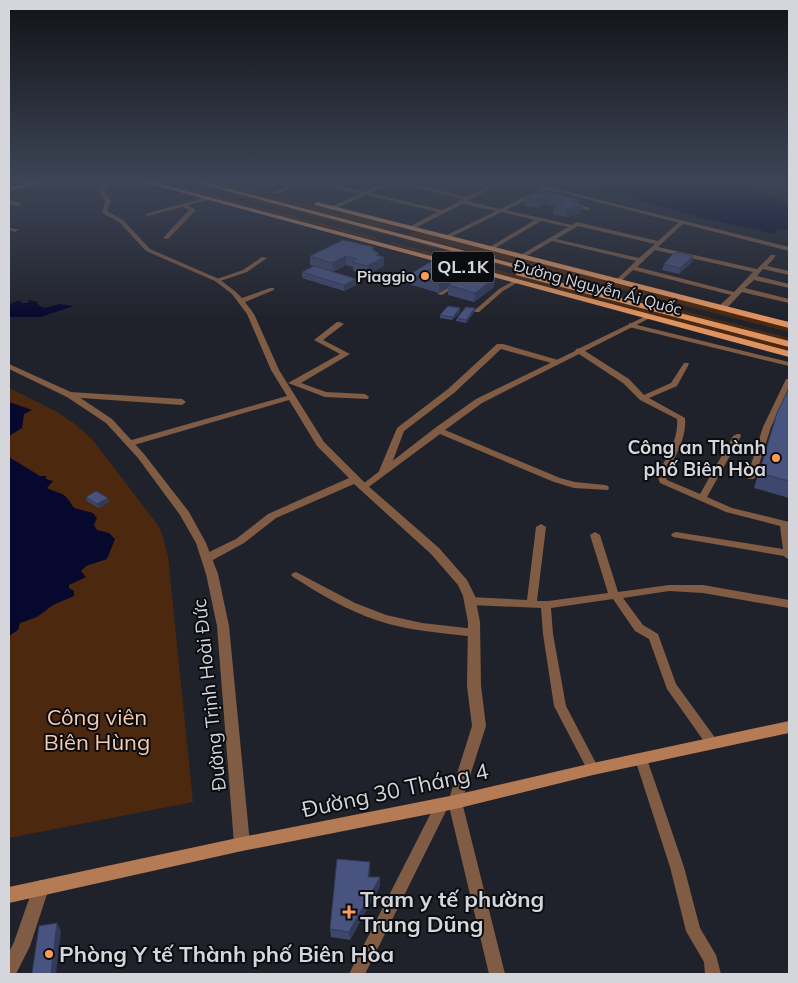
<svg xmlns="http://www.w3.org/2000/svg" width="798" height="983" viewBox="0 0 798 983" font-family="Mulish,sans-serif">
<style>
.green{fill:#4c280e}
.water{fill:#07082e}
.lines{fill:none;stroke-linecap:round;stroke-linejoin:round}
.service{fill:#805c44;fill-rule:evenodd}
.minor{fill:#805c44;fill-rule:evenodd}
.tertiary{fill:#805c44;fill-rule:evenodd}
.secondary{fill:#b57b54;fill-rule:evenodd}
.primary{fill:#df9360;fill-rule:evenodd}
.wall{fill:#3e476d}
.shaded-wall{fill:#323a59}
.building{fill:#48537f;stroke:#323a59}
.poi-dot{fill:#fe9c57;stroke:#0b0c10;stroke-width:2}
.labels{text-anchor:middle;stroke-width:4;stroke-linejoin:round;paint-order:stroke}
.far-poi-label{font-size:16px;font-weight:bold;fill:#d4d6dc;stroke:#0b0c10;text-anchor:end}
.far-street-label{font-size:16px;fill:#d4d6dc;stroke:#0b0c10}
.shield{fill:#0b0c10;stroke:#98999f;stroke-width:1}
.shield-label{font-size:18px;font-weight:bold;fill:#d4d6dc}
.poi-label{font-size:19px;font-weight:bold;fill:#d4d6dc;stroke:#0b0c10;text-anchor:end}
.street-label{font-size:19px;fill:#d4d6dc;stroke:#0b0c10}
.near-park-label{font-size:22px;fill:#f7cbaf;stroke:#0b0c10}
.near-street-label{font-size:22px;fill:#d4d6dc;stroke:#0b0c10}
.near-poi-label{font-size:22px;font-weight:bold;fill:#d4d6dc;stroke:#0b0c10;text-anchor:start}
</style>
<rect width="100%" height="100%" fill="#20222b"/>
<!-- green -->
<path class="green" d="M146 180H159L378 238 374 240Z
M173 180H182L387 234 384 235Z
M197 180H213L400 228 393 231Z
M415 231 789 328V332L408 235Z
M402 238 789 338V341L399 239Z
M392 242 789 347V351L388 244Z
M9 388 57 412 75 424 92 439 157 524 162 534 168 556 193 802 9 838Z"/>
<!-- water -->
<path class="water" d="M644 180H695L757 191 789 203V229L777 230 775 234 706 219 637 200 639 197C625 193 616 202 601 191L610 181 641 183Z
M19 300 22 303H28L29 300 37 302 39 306 45 308 59 304 74 306 40 317H9V305Z
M9 402 32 410 24 414 22 428 9 436Z
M9 457 40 476H46V479L53 481 47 488C65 497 62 489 74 508L93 513 97 518 94 525 97 530 109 533 115 539 107 559 86 566 81 571 86 577 69 585V588L74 591V596L53 605 37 617 20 623 18 630 9 636Z"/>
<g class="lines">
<!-- service -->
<path class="service" d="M9 228 17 229 18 230 15 232 9 230Z
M262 257 267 258 247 272 217 282 214 280 243 270Z
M515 280 520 281 503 291 479 312H475V310L499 289Z
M648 315 650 316V318L585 351 629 379 644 395 671 383 684 363H688L689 364 677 386 649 398 685 418C687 438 675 458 665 475L667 480 700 494 733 436 737 434H740L741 436 707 497 732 508 789 522V559L786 558 784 556 673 537 671 535 673 533 676 532 783 549 780 526 726 512 660 483 657 475C666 458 679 439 677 419L640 400 623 383 579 354 482 403 445 430 560 478 575 482 605 485 608 486 609 488 608 490 574 488 554 482 440 434 366 489 363 490 359 487 435 428 476 399 575 351 576 349 580 348Z
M786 379H789V388L771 427 755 477 754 479H748L747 477 763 427Z
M541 524 546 527 537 601H548L608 593 590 535 595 532 600 535 618 592 669 585H703L789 600V608L703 593 669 591 623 598 643 625 658 634 676 684 716 739 718 743 716 747 712 748 708 747 667 689 649 639 635 631 613 599 551 608 553 634 566 706 599 769 597 773 593 774 589 773 554 706 543 634 541 608 470 605 466 604 465 601 466 598 470 597 527 600 536 527Z
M296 572 355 603 386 615 422 623 475 629 479 630 480 633 479 636 475 637C443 633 410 631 379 621 348 611 320 594 293 577L291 575 293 573Z
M641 754 645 755 647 759 684 867 700 928 716 955 721 974H705L704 962 686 931 670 867 635 759 637 755Z
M455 796 460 798 462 802 505 974H489L448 802 450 798Z
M442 799 447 801 449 805 365 974H349L437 801Z"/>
<!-- minor -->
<path class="minor" d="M19 180H26L33 184 28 185Z
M106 180H111L104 191 111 201 107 211 123 220 150 249 219 279 236 292 242 298 270 288H274V290L245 302 254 314 279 370 324 442 367 485 439 548 467 580 475 596 480 622 481 686 486 726 460 807 455 809 450 807 448 802 472 726 467 686 468 622 463 596 458 585 431 554 354 484 276 518 244 543 211 561H203L201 558 203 555 236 539 268 514 349 478 317 446 289 400 134 445H128L126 443 128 441 287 396 271 370 247 314 232 294 215 281 146 251 119 222 102 213 105 201 98 191Z
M304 180H314L365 192 388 182 385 180H396L467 197 488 187 459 180C469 180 482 185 492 184 497 184 501 180 507 180L467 201 500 209 547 186 550 188 549 189 506 210 572 225 577 222 658 241 680 221H684V223L658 247 757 269 771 255H775V257L767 266 789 271V275L763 269 757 276 789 284V288L754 280 745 288 789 299V303L742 292 725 310H719V306L731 295 633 270 620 282H616V280L636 261 552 241 523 258H519V256L568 227 541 221 492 250H488V248L535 220 502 212 449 238H445V236L496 211 463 204 411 230 409 229V227L437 212 366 195 332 210 330 209V207L360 194 308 182 275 194 270 193ZM394 183 463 199 442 210 370 193ZM578 226 655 244 639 258 556 239ZM655 250 753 272 734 292 637 267Z
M207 197 209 198V200L188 205 196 210 168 239 163 238 189 210 183 207 148 216 145 214Z
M9 200 20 203 21 204 18 206 9 204Z
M572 203 591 208 588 210 570 206V204Z
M458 281 463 282 442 295 437 294Z
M337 322H340L344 324 323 340 350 354 301 383 326 392 365 394 369 397 368 399 325 397 288 383 340 354 314 340Z
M629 323 789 362V366L629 327Z
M497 344H503L558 360 559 362 555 364 501 349 454 393 404 431 389 471 384 474 381 473 379 471 397 428 448 389Z
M70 392 182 399 186 402 182 405 67 397 66 395Z
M41 880 47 882 49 888 30 946 16 974H9V952L14 942 35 882Z"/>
<!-- tertiary -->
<path class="tertiary" d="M511 180H520L789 247V251Z
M9 364 73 393 112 419 144 454 189 512 206 543 218 574 229 626 250 844 247 849 242 851 237 849 234 844 217 626 206 574 196 543 180 515 138 458 106 423 67 397 9 369Z"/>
<!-- secondary -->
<path class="secondary" d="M44 180H77L74 182H47L9 191V187Z
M789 721V733L593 775 455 809 242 851 9 903V887L242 837 455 795 593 763Z"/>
<!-- primary -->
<path class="primary" d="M135 180H145L789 351V357Z
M186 180H196L534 269 527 271Z
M317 202 789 322V328L315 205 314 204Z
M516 271 789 341V347L516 275Z"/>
</g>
<!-- wall -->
<path class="wall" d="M534 193 578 203 582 213 566 217 553 214 554 206 545 204 537 208 525 206V198Z
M374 250 379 254V256L384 257V266L367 275 353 271V267L346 265 333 272 310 265V256Z
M692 262 679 274 662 270 664 264Z
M302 272 356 285 344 291 302 278Z
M469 274 494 287 474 302 448 295V288L439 293 405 283V277Z
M475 311 466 323 456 321 457 318Z
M460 312 452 320 440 318V315Z
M789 388V498L754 488 777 413Z
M86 497 109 502 99 508 87 501Z
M370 862 369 877H380V886L350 940 331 937 330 929Z"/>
<!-- shaded-wall -->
<path class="shaded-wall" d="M546 196 545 204 537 208 538 200Z
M579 199 578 206 583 205 582 213 566 217 567 209 574 202Z
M379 254V260L384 257V266L367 275V266L376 255Z
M346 256V265L333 272 332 263Z
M693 256 692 262 679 274 680 268Z
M469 266V276L448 285V288L439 293V284Z
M495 278 494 287 474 302 475 293Z
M356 279V285L344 291V285Z
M460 308V312L452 320 453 317Z
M475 308V311L466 323V320Z
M108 498 109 502 99 508 97 504Z
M370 862V870L368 885V877Z
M380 877V886L350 940 349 932Z
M57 923 61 931 56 974H51Z"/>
<!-- building -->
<path class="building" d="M546 192 579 199 574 202 583 205 567 209 554 206 565 200 546 196 538 200 525 198 534 193 541 194Z
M343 240 374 247 372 249 379 254 376 255 384 257 367 266 352 262 357 259 346 256 332 263 310 256Z
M677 252 693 256 680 268 664 264 672 255Z
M434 260 442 262 417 277V280L405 277Z
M446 260 469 266 439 284 417 277Z
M314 266 356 279 344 285 302 272Z
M473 271 495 278 475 293 448 285Z
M448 306 460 308 453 317 440 315Z
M466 307 475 308 466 320 457 318Z
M789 388V481L759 473 777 413Z
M96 491 108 498 97 504 86 497Z
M337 859 370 862 368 877H380L349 932 330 929Z
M57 923 51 974H32L39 926Z"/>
<!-- sky -->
<linearGradient id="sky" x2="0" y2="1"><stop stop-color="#121318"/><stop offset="0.57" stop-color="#3c4455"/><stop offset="1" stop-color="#3c4455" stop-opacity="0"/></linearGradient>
<rect width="798" height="318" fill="url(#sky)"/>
<!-- markers -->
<g class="poi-dot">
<circle cx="425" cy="276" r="5"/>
<circle cx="776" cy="458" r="5"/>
<path d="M346.5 904.5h5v5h5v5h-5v5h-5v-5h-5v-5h5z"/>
<circle cx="49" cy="954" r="5"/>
</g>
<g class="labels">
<!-- far-poi labels -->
<g class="far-poi-label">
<text x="415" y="282">Piaggio</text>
</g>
<!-- far-street labels -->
<g class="far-street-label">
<text transform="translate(598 287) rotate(15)" y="6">Đường Nguyễn Ái Quốc</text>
</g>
<!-- shield labels -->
<rect class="shield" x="432" y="251.5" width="62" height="31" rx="4"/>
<g class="shield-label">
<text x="463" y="273">QL.1K</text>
</g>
<!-- poi labels -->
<g class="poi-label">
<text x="766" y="454">Công an Thành<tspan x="766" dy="22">phố Biên Hòa</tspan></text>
</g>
<!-- street labels -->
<g class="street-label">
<text transform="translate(209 695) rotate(-96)" y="7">Đường Trịnh Hoài Đức</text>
</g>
<!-- near-park labels -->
<g class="near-park-label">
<text x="97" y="725">Công viên<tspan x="97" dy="25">Biên Hùng</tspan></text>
</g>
<!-- near-street labels -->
<g class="near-street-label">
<text transform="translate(395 790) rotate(-12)" y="8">Đường 30 Tháng 4</text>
</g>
<!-- near-poi labels -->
<g class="near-poi-label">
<text x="360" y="907">Trạm y tế phường<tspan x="360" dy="25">Trung Dũng</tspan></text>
<text x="59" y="962">Phòng Y tế Thành phố Biên Hòa</text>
</g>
</g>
<!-- border -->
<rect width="798" height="983" fill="none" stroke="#d4d6dc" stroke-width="20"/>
</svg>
